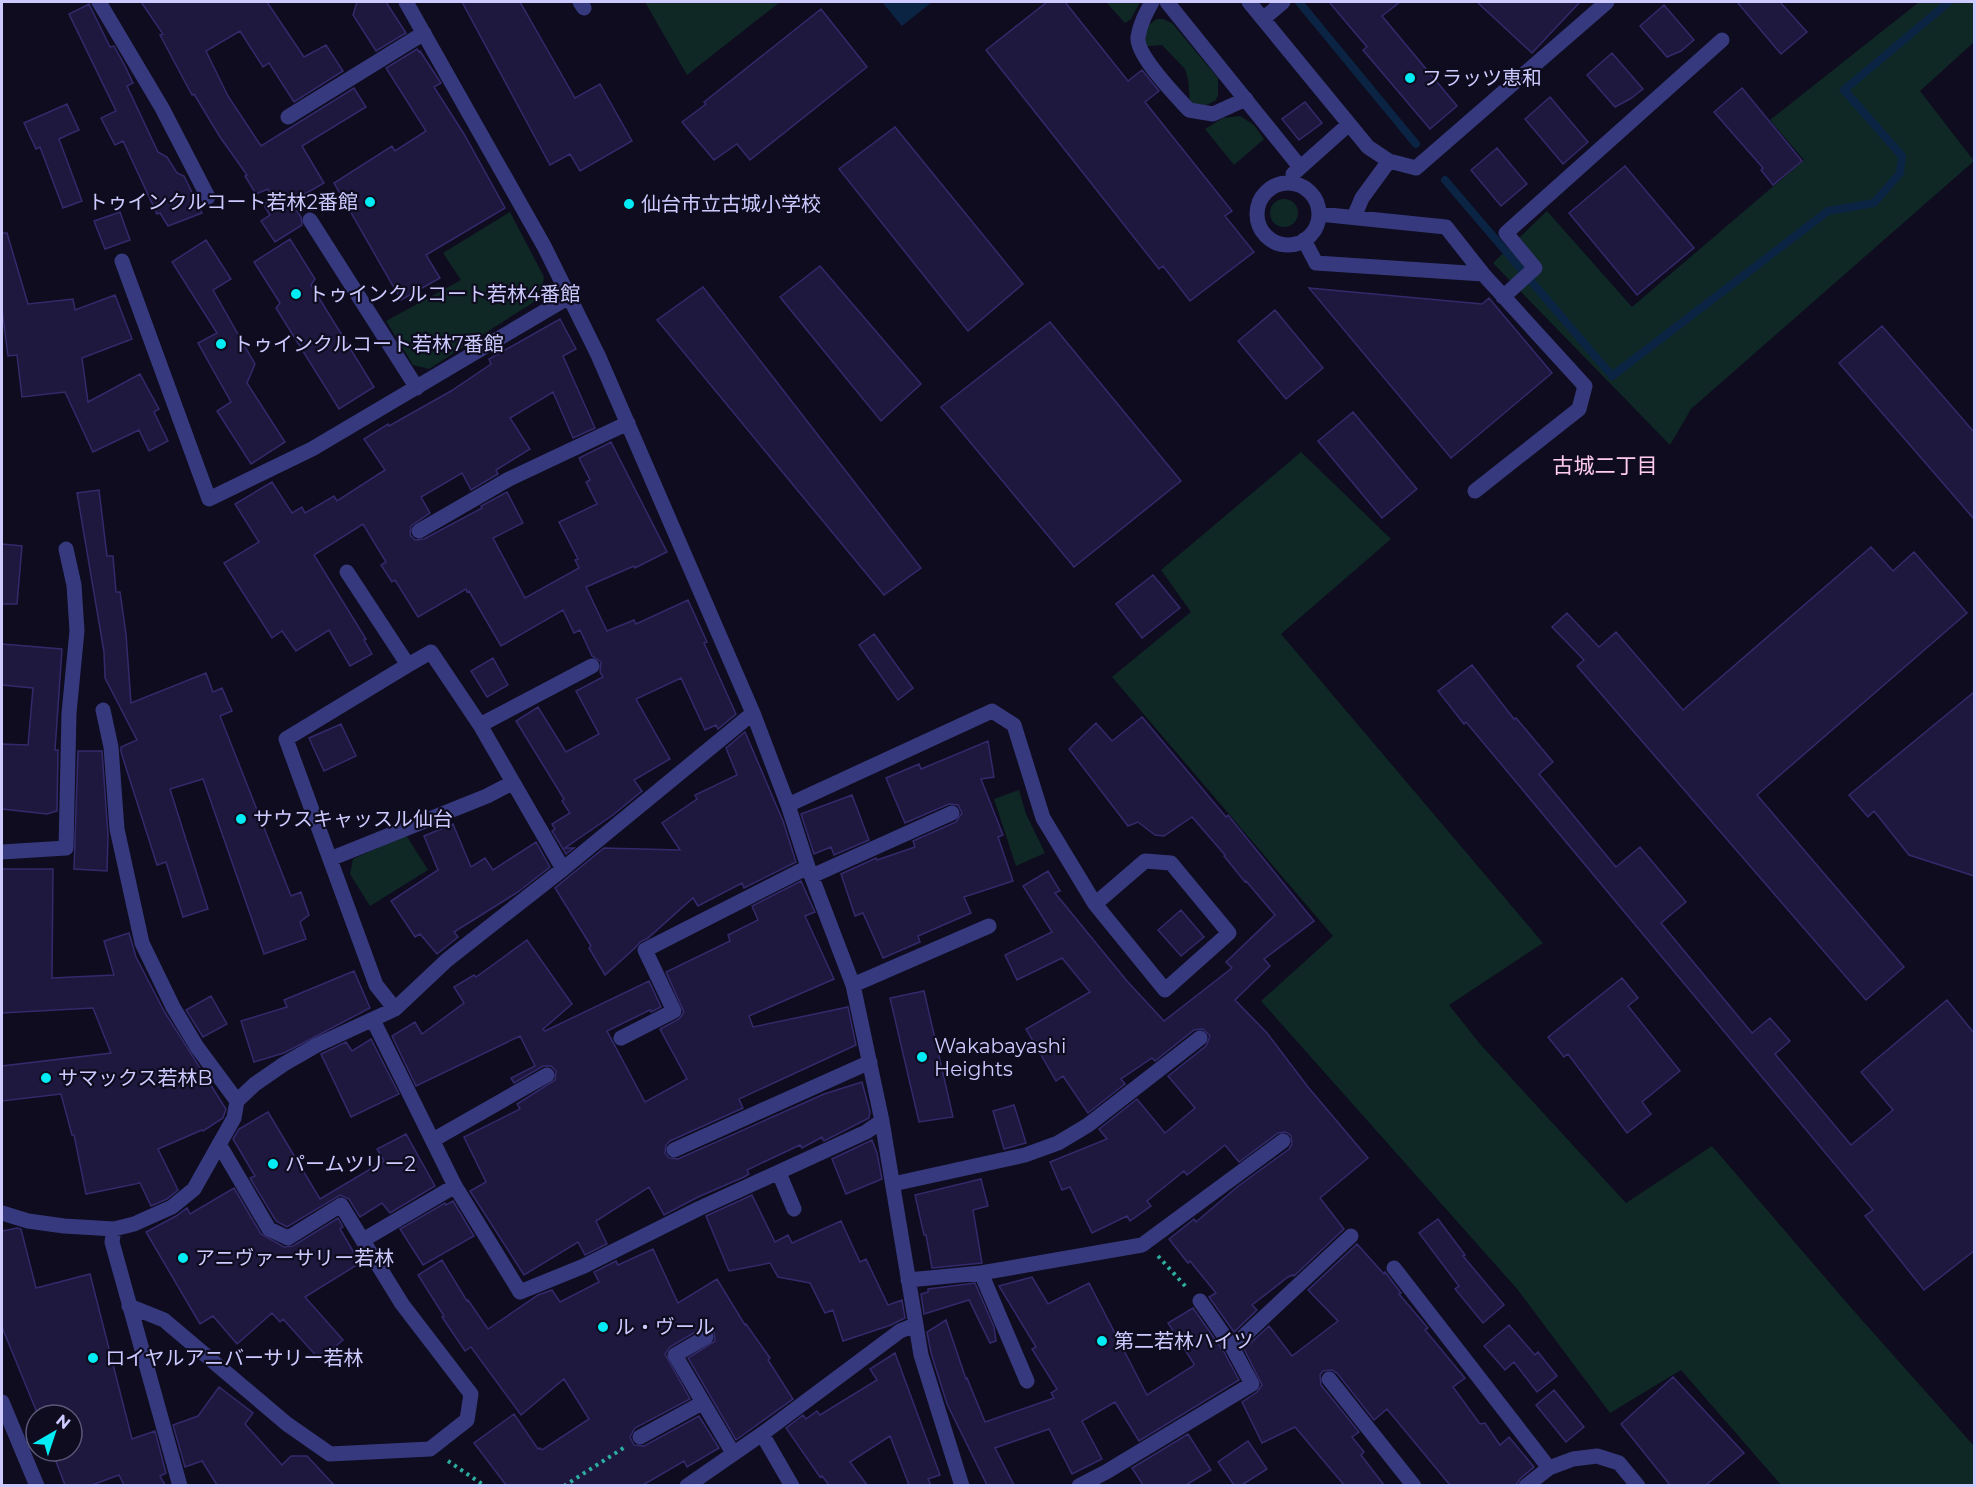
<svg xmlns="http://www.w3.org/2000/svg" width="1976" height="1487" viewBox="0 0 1976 1487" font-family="Montserrat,'Noto Sans JP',sans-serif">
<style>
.green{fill:#0f2826}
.water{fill:#0c2443}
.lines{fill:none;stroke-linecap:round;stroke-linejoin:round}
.stream{stroke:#0c2443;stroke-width:8}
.building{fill:#1e183f;stroke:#332a6b;stroke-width:1.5}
.path{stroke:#2daf9f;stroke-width:4;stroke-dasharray:3 4.5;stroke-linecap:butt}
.minor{stroke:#37397e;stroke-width:15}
.poi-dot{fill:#01ecf4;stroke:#0e0c1e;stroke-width:2}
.labels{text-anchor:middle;stroke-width:4.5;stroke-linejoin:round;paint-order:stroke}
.poi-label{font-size:20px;fill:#cccaff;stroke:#0e0c1e;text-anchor:start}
.neighbourhood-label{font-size:21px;fill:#ffccf0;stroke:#0e0c1e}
</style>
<rect width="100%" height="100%" fill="#0e0c1e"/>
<!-- green -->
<path class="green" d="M645 2H780L687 75Z
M1106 2H1140L1131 19 1125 23Z
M1919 2H1974V42L1920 91 1974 161 1691 409 1670 445 1493 263 1547 211 1632 307 1804 160 1770 120Z
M1157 19H1163L1172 23 1218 78V95L1216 100 1203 107 1190 104 1188 79 1185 69 1162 45 1147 46C1142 33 1145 27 1157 19Z
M1240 116 1254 125 1264 139 1234 165 1205 129 1223 118Z
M1270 213a14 14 0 1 1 28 0a14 14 0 1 1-28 0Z
M510 212 544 277 540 298 429 369 413 365 386 321 461 280 443 253Z
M1301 452 1391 539 1281 634 1543 943 1449 1005 1480 1044 1626 1203 1712 1146 1853 1310 1974 1446V1485H1781L1681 1370 1610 1413 1518 1290 1261 1001 1333 936 1112 677 1191 612 1161 570Z
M1019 790 1026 814 1045 853 1016 866 994 799Z
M406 835 428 870 370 906 350 874 353 859Z"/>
<!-- water -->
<path class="water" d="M882 2H932L902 26Z"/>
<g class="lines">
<!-- stream -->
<path class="stream" d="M1299 2 1416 144
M1445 180 1612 376 1828 211 1874 203 1900 173 1902 156 1844 90 1949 2"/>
</g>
<!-- building -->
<path class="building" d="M141 2H267L304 57 326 45 343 71 294 102 269 63 263 67 240 31 206 51 228 96 261 146 354 88 366 107 302 146 324 183 291 202 301 217 302 225 275 242 261 221 270 215 263 204 273 198 268 189 256 194 245 176 247 175 220 137 194 94 192 95 160 35 163 34Z
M357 2H386L406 33 376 51 353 15Z
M462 2H520L575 98 600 84 632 141 580 171 570 154 550 165Z
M1047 2H1065L1128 81 1142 70 1159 91 1145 102 1232 211 1225 216 1254 252 1190 301 1163 266 1159 269 986 50Z
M1329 2H1400L1382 16 1457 106 1430 129 1363 50 1367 47Z
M1477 2H1580L1532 53Z
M1737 2H1780L1807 32 1781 54Z
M89 4 110 47 114 46 125 66 133 83 127 86 158 152 167 157 177 173 184 176 202 213 168 226 160 213 157 214 123 141 115 145 101 118 116 111 69 14Z
M1664 5 1694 40 1681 51 1667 57 1640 26Z
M821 9 867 67 750 160 737 144 714 160 682 122 706 104 704 102Z
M417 49 419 52 420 51 441 83 434 87 464 134 505 208 426 255 440 278 401 300 334 183 392 146 395 151 426 131 386 68Z
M1612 53 1643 89 1630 99 1615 107 1587 75Z
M1742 88 1802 161 1773 185 1761 170 1763 168 1714 112Z
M1550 97 1588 142 1563 164 1525 119Z
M1305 102 1322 123 1299 140 1282 119Z
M67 104 79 130 59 139 82 201 63 208 40 147 36 149 24 123Z
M895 127 1023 284 968 331 839 169Z
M1497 148 1527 184 1501 206 1471 170Z
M1625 166 1694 248 1637 295 1569 213Z
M120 212 130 240 105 249 94 221Z
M2 233H7L28 304 73 299 75 310 115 295 132 339 82 358 88 402 140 374 159 409 154 412 168 441 149 451 139 430 93 452 65 392 22 397 17 355 8 356 2 309Z
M290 239 315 279 311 285 374 387 339 409 276 308 280 303 254 262Z
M206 240 231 279 213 290 255 364 247 383 285 442 251 464 217 411 231 402 198 343 217 333 172 262Z
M820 266 921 384 881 421 780 297Z
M703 287 921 568 884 595 657 320Z
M1309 288 1482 304 1489 298 1552 373 1451 458Z
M1275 310 1323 368 1286 399 1238 341Z
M560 319 576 349 563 356 595 428 573 438 553 392 510 418 530 449 496 470 498 474 471 490 462 473 421 497 430 513 411 526 410 535 415 540 424 539 482 508 481 506 507 492 523 523 493 538 525 598 579 568 575 560 578 559 559 522 597 504 586 482 590 480 579 458 611 442 667 552 635 568 634 566 586 587 607 631 634 620 636 624 688 600 707 642 704 643 736 714 718 729 716 725 705 730 681 678 636 699 670 759 634 780 642 791 613 815 565 848H574L566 854 552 831 555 829 552 824 570 813 562 801 564 799 516 721 538 707 566 752 599 734 576 691 603 677 600 672 601 662 592 656 580 630 574 633 563 610 501 646 469 591 467 592 466 589 418 617 395 580 392 582 381 565 386 562 363 524 314 555 366 639 364 640 372 654 350 666 329 630 296 651 282 631 272 638 224 563 259 542 235 504 272 482 292 513 302 507 305 513 334 496 337 501 385 470 364 439 388 424 389 426 451 391 491 364 489 359Z
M1050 322 1181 481 1074 567 941 407Z
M1882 326 1974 432V519L1839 363Z
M1353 412 1417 489 1382 518 1318 441Z
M99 490 107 556H113L116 592H120L126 634 131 703 206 673 213 692 222 688 232 711 220 716 291 896 301 892 309 915 300 922 306 939 264 954 203 779 170 789 208 909 183 917 166 862 157 865 121 752V747L137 740 105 678 104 652 77 493Z
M2 544 22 546 17 604H2Z
M1871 547 1893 571 1914 552 1967 613 1757 795 1904 967 1866 1000 1577 666 1584 660 1552 627 1567 613 1599 647 1616 632 1683 710Z
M1153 575 1180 608 1142 638 1116 604Z
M874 634 913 688 898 700 859 645Z
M2 644 62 649 55 750H58L57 811 47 814 2 809V744L28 745 33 688 2 685Z
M493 658 508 685 487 697 471 671Z
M1472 665 1514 719 1516 718 1553 762 1539 774 1616 867 1640 847 1686 902 1661 923 1752 1033 1770 1018 1790 1041 1775 1054 1851 1145 1893 1110 1861 1072 1947 1000 1974 1033V1251L1924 1290 1865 1216 1873 1210 1466 722 1464 724 1438 691Z
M1974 692V876L1909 855 1874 811 1868 817 1849 795Z
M1142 717 1226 817 1228 815 1314 921 1264 959 1270 966 1235 1000 1267 1033 1308 1087 1368 1158 1320 1198 1344 1229 1294 1276 1293 1275 1288 1277 1252 1305 1257 1310 1234 1332 1209 1297 1216 1293 1190 1261 1188 1263 1169 1239 1194 1219 1196 1222 1237 1187 1289 1149 1292 1144 1291 1136 1286 1132 1278 1133 1239 1162 1225 1145 1187 1175 1184 1171 1147 1201 1151 1206 1130 1221 1127 1216 1092 1233 1070 1187 1062 1190 1050 1162 1107 1139 1099 1129 1137 1099 1165 1133 1195 1108 1168 1076 1206 1046 1210 1036 1203 1029 1194 1030 1155 1061 1152 1058 1121 1079 1125 1084 1088 1113 1063 1076 1056 1081 1026 1029 1090 992 1062 958 1017 980 1005 955 1052 932 1023 886 1048 871 1060 891 1055 893 1127 981 1164 1021 1232 968 1226 962 1275 915 1246 881 1245 882 1224 856 1225 855 1192 817 1164 836 1155 835 1138 822 1128 826 1069 749 1096 723 1112 741Z
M341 724 356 756 324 771 309 738Z
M745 732 783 821 796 862 744 888 742 883 698 906 693 898 648 938 640 942 635 948 605 975 589 948 591 946 555 888 604 848 680 850 662 823 697 799 695 795 737 775 726 748Z
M988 741 994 777 981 779 1003 835 998 837 1013 881 964 897 971 913 918 936 920 942 883 958 863 913 855 916 841 874 876 858 877 860 915 847 913 841 956 822 962 813 958 805 949 804 905 823 886 778 919 764 921 769Z
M78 751H102L108 835 107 871 74 869Z
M852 795 869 840 834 855 831 847 814 854 801 814Z
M453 824 471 867 485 858 493 870 536 842 550 867 518 892 454 932 458 937 437 954 420 934 415 937 391 901 438 870 424 836Z
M2 869H53L52 978 114 975 104 941 129 933 136 957 164 1011 226 1109 223 1118 203 1131 202 1130 158 1149 178 1190 167 1199 151 1206 140 1183 86 1194 74 1135H72L61 1094 2 1101V1066L111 1053 93 1008 2 1013Z
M801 881 815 912 805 916 834 979 749 1016 753 1027 848 1007 856 1045 739 1099 743 1108 670 1141 666 1145 665 1153 669 1158 678 1159 824 1094 862 1082 870 1112 869 1118 824 1141 822 1137 802 1148 800 1145 747 1170 749 1174 744 1177 698 1197 664 1215 649 1187 596 1221 607 1244 585 1255 578 1242 524 1275 470 1191 486 1182 464 1137 520 1109 517 1104 555 1080 556 1071 551 1066H543L514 1083 511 1078 535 1066 520 1036 416 1086 392 1036 415 1022 422 1034 464 1003 454 987 474 975 476 977 527 940 572 1004 543 1029 545 1031 649 981 661 1007 651 1012 650 1010 607 1031 645 1102 687 1079 660 1029 679 1019 684 1012 666 972 730 941 728 935 758 920 752 906Z
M1181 910 1204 937 1181 956 1158 930Z
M354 971 370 1008 284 1053 254 1062 241 1021 287 1007 284 1000Z
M1622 978 1638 998 1628 1006 1680 1071 1642 1102 1651 1114 1627 1133 1568 1054 1564 1057 1548 1037Z
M924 991 953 1117 919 1122 890 998Z
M211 996 227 1024 203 1037 186 1010Z
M371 1039 399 1094 351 1117 321 1054 346 1042 352 1051Z
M1014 1105 1026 1143 1004 1149 993 1111Z
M268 1112 320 1199 384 1161 377 1149 406 1134 435 1186 390 1213 382 1203 360 1217 349 1199 340 1195 287 1227 276 1221 250 1178 255 1176 233 1139 239 1129Z
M872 1140 877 1153 882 1179 846 1194 832 1159Z
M981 1179 988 1206 973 1210 982 1263 932 1268 926 1235H924L915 1195Z
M234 1188 261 1234 284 1247 293 1246 338 1218 343 1227 340 1229 360 1263 305 1297 343 1340 320 1360 283 1319 280 1322 272 1313 237 1344 213 1316 200 1324 146 1232 176 1216 187 1208 190 1214Z
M752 1195 775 1242 788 1235 792 1243 841 1221 860 1262 866 1259 888 1305 902 1300 905 1318 891 1325 843 1341 833 1310 825 1313 810 1283 778 1277 770 1263 729 1271 706 1216Z
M453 1201 474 1236 423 1265 400 1229 445 1203 446 1205Z
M1438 1219 1465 1255 1463 1256 1504 1305 1483 1323 1455 1289 1459 1286 1419 1233Z
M17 1228 21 1229 36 1288 90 1274 132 1439 155 1431 166 1473 160 1476 165 1485H124L119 1475 92 1485H65L52 1451H72V1415H38L2 1327V1231Z
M1357 1244 1384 1274 1385 1272 1401 1293 1399 1294 1428 1328 1425 1330 1465 1378 1453 1387 1480 1424 1485 1423 1500 1445 1509 1437 1534 1467 1520 1479 1516 1485H1450L1387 1409 1374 1420 1337 1373 1332 1370 1323 1371 1320 1375 1321 1385 1359 1432 1352 1437 1364 1452 1361 1455 1384 1485H1344L1295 1427 1262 1443 1242 1402 1257 1392 1262 1385 1244 1349 1269 1326 1292 1356 1338 1321 1308 1290Z
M653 1249 678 1303 717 1279 745 1325 746 1324 770 1358 768 1360 793 1399 736 1440 688 1358 715 1341 714 1332 707 1327 702 1328 670 1347 665 1354 690 1399 635 1428 630 1437 634 1445 644 1446 699 1416 719 1448 687 1467 684 1461 643 1485H506L474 1443 514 1414 538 1449 540 1448 542 1450 589 1419 564 1379 521 1415 471 1347 465 1351 442 1317 444 1316 418 1275 442 1260 467 1301 468 1300 488 1329 538 1295 552 1290 560 1302 599 1282 594 1272 616 1261 618 1265Z
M1032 1277 1048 1304 1089 1283 1147 1395 1193 1366 1194 1364 1168 1323 1193 1308 1224 1352 1239 1380 1139 1441 1115 1402 1082 1421 1102 1459 1072 1474 1049 1429 995 1448 1014 1485H987L947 1404 931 1353 927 1332 946 1320 966 1379 967 1378 985 1422 1054 1398 1051 1393 1057 1389 1032 1349 1036 1347 999 1286Z
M975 1283 994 1327 996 1341 990 1343 969 1300 924 1314 921 1294 928 1292V1289Z
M1509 1325 1535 1355 1538 1352 1557 1376 1537 1392 1514 1362 1505 1370 1484 1346Z
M895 1353 940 1475 928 1479 931 1485H909L890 1436 850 1462 867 1485H829L822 1476 820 1477 786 1428 803 1415 806 1419 817 1411 820 1415 877 1380 870 1369Z
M1673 1377 1744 1453 1706 1485H1670L1621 1424Z
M219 1387 253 1413 245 1424 282 1465 291 1456H307L334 1485H217L202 1461 185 1467 173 1425 198 1416Z
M1554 1390 1584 1427 1566 1442 1536 1405Z
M1188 1434 1211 1470 1186 1485H1143L1132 1468Z
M1248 1441 1267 1469 1242 1485H1234L1218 1462Z"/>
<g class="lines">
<!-- path -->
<path class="path" d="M1158 1256 1187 1288
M448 1461 485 1486
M564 1486 625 1447"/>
<!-- minor -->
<path class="minor" d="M99 2 162 108 208 197
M406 2 544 246 598 355 753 713 788 805 808 867 853 985 882 1121 921 1355 962 1486
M580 2 584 8
M1152 2C1146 13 1140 24 1138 37 1136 55 1176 96 1189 110L1213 114 1246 99
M1167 2 1300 167
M1249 2 1368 147 1389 161 1416 168 1607 2
M1263 19 1283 2
M288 117 424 33
M1293 174 1349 124
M1257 214a31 31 0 1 1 62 0a31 31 0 1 1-62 0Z
M1319 214 1446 227 1483 274 1585 386 1579 409 1475 491
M1354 217 1362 198 1389 161
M310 220 417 388
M1304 240 1316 263 1483 274
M122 261 209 499 312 449 569 297
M1503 297 1535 268 1506 233 1722 40
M419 531 509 479 628 423
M347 572 408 665 286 739 376 985 395 1009
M408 665 431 652 480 725
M103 710 111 747 117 829 142 943 173 1007 197 1047 237 1101
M788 805 992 711 1014 725 1043 818 1095 904 1145 861 1171 863 1229 933 1165 990 1095 904
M2 852 66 848 69 713 77 631 74 585 66 549
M330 859 487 796 512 783
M563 869 480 725 592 666
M812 876 952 813
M853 985 989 926
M373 1020 455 1186 520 1292 584 1266 698 1209 866 1132 882 1121
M621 1038 674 1011 645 950 808 867
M433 1140 547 1075
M674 1150 870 1062
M779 1173 794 1209
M893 1184 1025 1155 1058 1143 1088 1125 1200 1038
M2 1213 28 1221 64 1226 114 1229 134 1224 172 1207 194 1189 234 1118 237 1101 255 1084 284 1064 317 1045 395 1009 447 960 563 869 753 713
M114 1229 112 1242 180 1486
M363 1240 455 1186
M1394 1268 1549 1468
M981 1273 1027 1381
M908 1280 981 1273 1142 1245 1283 1141
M129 1306 164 1320 287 1424 330 1454 430 1449 467 1420 471 1394 402 1304 341 1205 288 1238 269 1229 219 1144
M706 1337 675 1355 733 1453
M1232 1347 1351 1236
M1329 1379 1414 1486
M2 1402 37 1486
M762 1434 792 1486
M640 1437 702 1403
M687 1486 762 1434 900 1331 915 1325
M1079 1486 1106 1472 1252 1384 1232 1347 1200 1301
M1526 1486 1549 1468 1573 1459 1597 1456 1619 1463 1638 1486"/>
</g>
<!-- markers -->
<g class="poi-dot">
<circle cx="1410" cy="78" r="6"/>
<circle cx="370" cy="202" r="6"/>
<circle cx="629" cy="204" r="6"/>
<circle cx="296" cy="294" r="6"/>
<circle cx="221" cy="344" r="6"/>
<circle cx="241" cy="819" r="6"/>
<circle cx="922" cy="1057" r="6"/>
<circle cx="46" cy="1078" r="6"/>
<circle cx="273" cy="1164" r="6"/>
<circle cx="183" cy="1258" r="6"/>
<circle cx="603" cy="1327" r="6"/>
<circle cx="1102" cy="1341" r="6"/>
<circle cx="93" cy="1358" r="6"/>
</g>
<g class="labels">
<!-- poi labels -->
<g class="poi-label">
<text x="1422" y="85">フラッツ恵和</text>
<text x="358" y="209" text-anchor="end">トゥインクルコート若林2番館</text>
<text x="641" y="211">仙台市立古城小学校</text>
<text x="308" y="301">トゥインクルコート若林4番館</text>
<text x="233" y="351">トゥインクルコート若林7番館</text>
<text x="253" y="826">サウスキャッスル仙台</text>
<text x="934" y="1053">Wakabayashi<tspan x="934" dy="23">Heights</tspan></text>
<text x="58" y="1085">サマックス若林B</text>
<text x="285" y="1171">パームツリー2</text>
<text x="195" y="1265">アニヴァーサリー若林</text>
<text x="615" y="1334">ル・ヴール</text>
<text x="1114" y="1348">第二若林ハイツ</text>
<text x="105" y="1365">ロイヤルアニバーサリー若林</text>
</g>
<!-- neighbourhood labels -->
<g class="neighbourhood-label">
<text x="1605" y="473">古城二丁目</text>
</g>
</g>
<!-- border -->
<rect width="1976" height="1487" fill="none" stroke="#cccaff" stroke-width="6"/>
<!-- north arrow -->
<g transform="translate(54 1433) rotate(39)"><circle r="28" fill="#0e0c1e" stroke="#5a5878" stroke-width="1.5"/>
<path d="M0-4.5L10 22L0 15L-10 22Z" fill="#01ecf4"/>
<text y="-9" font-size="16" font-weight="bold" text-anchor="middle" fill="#cccaff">N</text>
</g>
</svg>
